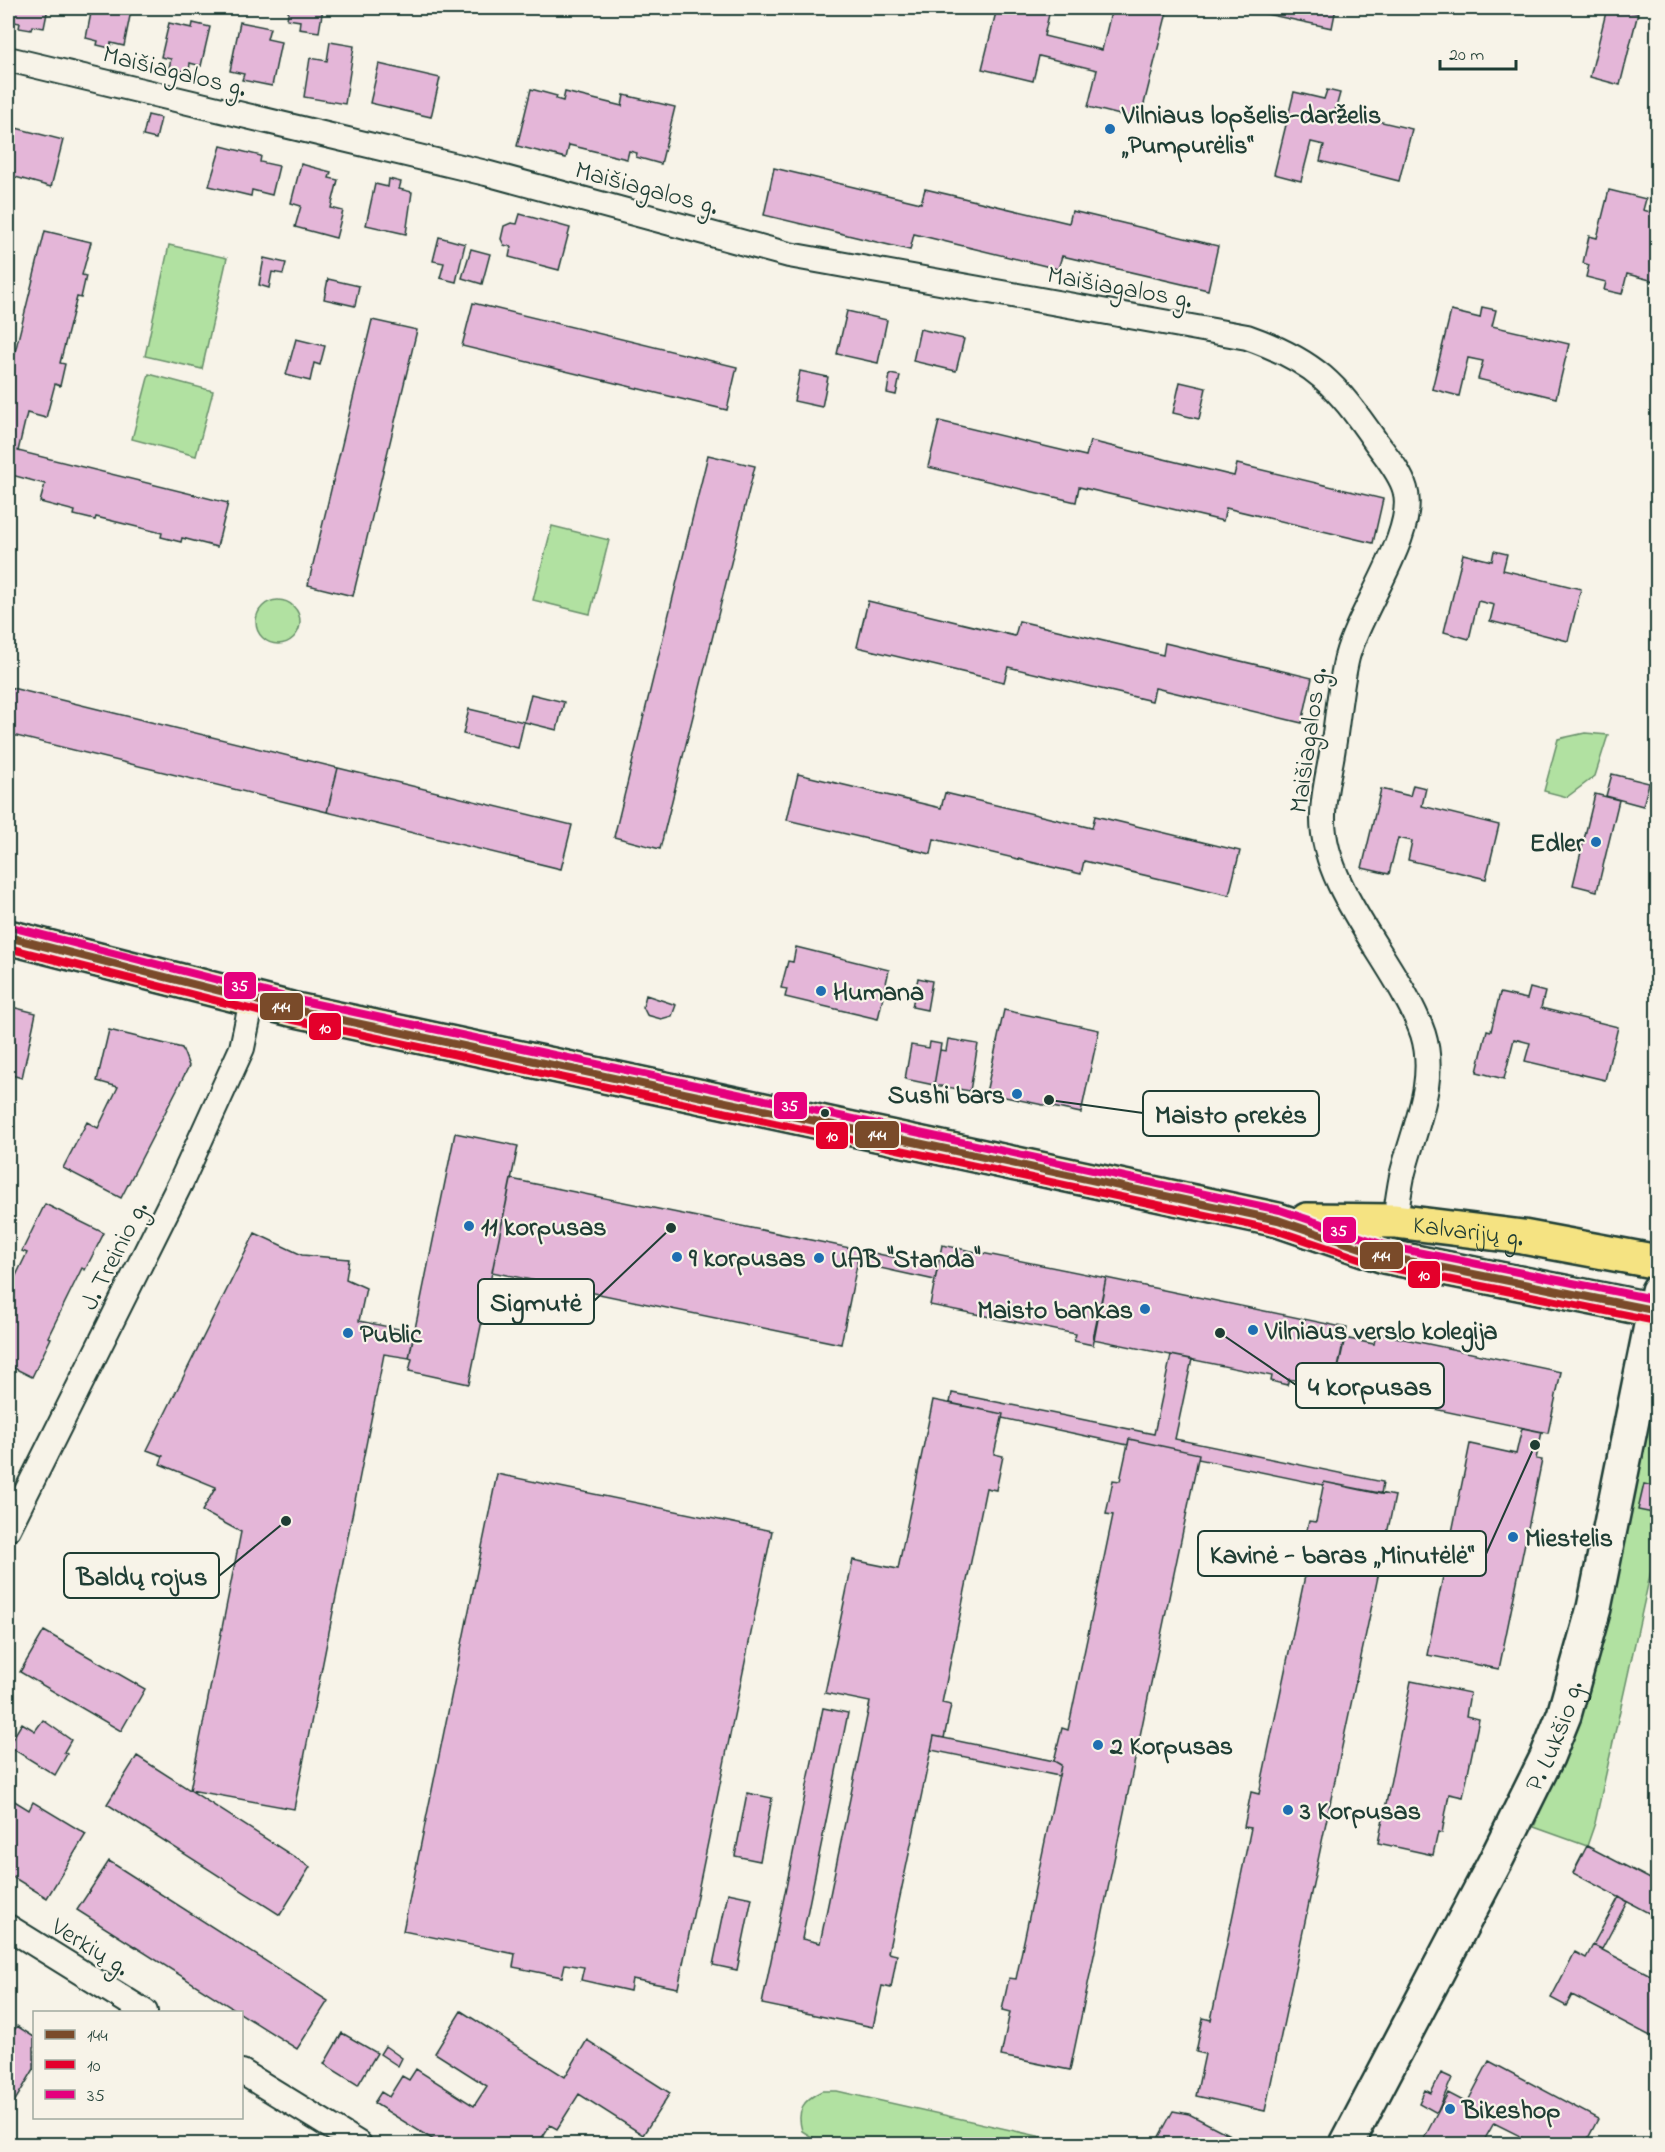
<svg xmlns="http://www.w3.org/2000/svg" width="1665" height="2152" viewBox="0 0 1665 2152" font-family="'Indie Flower',sans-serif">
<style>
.green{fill:#b1e1a1;stroke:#688f6a;stroke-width:1.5}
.building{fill:#e4b6d8;stroke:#1f3d34;stroke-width:1.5}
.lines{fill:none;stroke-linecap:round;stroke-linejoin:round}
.street-casing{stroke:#1f3d34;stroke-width:28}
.secondary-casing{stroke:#1f3d34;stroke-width:38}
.primary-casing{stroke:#1f3d34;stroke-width:38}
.street{stroke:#f7f3e8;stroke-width:24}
.secondary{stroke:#f7f3e8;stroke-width:33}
.primary{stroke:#f5e382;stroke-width:33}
.bus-1-casing{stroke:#f7f3e8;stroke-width:12}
.bus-2-casing{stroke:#f7f3e8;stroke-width:12}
.bus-3-casing{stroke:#f7f3e8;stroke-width:12}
.bus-1{stroke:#7a4b2a;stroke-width:8}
.bus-2{stroke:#e4002b;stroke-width:8}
.bus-3{stroke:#e5007d;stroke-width:8}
.poi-dot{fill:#1f6fb2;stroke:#f7f3e8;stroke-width:2}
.bus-dot{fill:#1f3d34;stroke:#f7f3e8;stroke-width:2}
.labels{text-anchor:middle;stroke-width:4.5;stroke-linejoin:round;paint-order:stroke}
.street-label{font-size:26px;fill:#1f3d34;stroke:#f7f3e8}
.poi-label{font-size:26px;font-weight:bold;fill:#1f3d34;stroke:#f7f3e8;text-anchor:start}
.leader{fill:none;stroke:#1f3d34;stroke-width:2}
.callout-dot{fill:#1f3d34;stroke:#f7f3e8;stroke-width:2}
.callout{fill:#f7f3e8;stroke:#1f3d34;stroke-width:2}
.callout-label{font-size:27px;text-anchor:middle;font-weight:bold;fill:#1f3d34}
.line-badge{stroke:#f7f3e8;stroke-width:2}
.badge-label{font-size:16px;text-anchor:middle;font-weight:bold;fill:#fff}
</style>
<rect width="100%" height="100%" fill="#f7f3e8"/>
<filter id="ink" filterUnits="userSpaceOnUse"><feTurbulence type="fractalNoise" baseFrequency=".0167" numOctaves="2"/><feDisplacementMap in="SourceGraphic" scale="12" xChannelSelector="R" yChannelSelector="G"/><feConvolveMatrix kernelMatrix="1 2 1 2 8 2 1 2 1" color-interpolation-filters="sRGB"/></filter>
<g filter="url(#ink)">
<!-- green -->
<path class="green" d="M169 245 227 258 202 369 145 356Z
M149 374 213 391 196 456 132 439Z
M552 526 609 540 590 614 533 600Z
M256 622a22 22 0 1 1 44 0a22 22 0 1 1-44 0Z
M1585 733 1608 735 1595 776 1567 797 1544 791 1558 739Z
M1657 1385V1544L1595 1823 1587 1846 1534 1827 1581 1710 1601 1638Z
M822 2091H837L1073 2144H823L802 2131C796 2110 803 2100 822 2091Z"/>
<!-- building -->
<path class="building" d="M12 8H48L44 28 32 26 31 30 19 28 20 23 9 21Z
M92 8H117L131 11 124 46 111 43 110 48 97 45 98 41 86 38Z
M287 8H323L319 32 299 29 300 21 287 19 289 8Z
M997 8H1039L1050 10 1044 36 1102 50 1112 8H1168L1140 120 1088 107 1097 70 1039 56 1033 81 982 69Z
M1263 8H1336L1332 28 1262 13Z
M1607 8 1638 13 1620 85 1590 77Z
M240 22 270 28 267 39 281 42 272 86 242 80 244 74 230 71Z
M169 23 192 28 193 23 210 27 201 66 190 63 189 72 169 68 171 59 161 57Z
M330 42 354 46 345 104 304 97 310 58 327 61Z
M379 64 440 78 431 117 370 103Z
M531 89 557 96 556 99 563 101 565 92 622 106 624 95 675 107 661 164 636 157 637 153 629 151 627 159 569 145 566 158 517 146Z
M1327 90 1340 93 1335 111 1412 129 1399 181 1320 161 1324 145 1311 142 1301 181 1274 174 1294 92 1324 99Z
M148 115 161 118 156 139 143 136Z
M8 126 63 140 51 187 8 175Z
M221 146 261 156 260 162 279 166 272 195 252 190 251 196 209 186Z
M301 164 331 172 329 178 338 180 331 208 343 211 336 238 295 227 301 206 291 203Z
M774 168 921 203 925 189 1069 223 1072 211 1218 246 1208 290 1062 256 1058 269 914 234 910 250 764 215Z
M389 179 401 182 399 189 412 192 406 234 366 225 375 184 388 187Z
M1609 190 1646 199 1643 210 1658 214V282L1627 274 1622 294 1604 290 1606 282 1586 277 1589 265 1583 263 1589 236 1597 238Z
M520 214 570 228 559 270 509 257 511 247 504 245 501 239 504 226 511 223 517 224Z
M45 231 91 242 82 275 86 276 81 298 77 297 60 363 65 364 60 386 55 384 46 418 27 413 18 451 228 503 217 547 182 538 181 542 161 537 162 533 96 517 95 520 74 515 75 511 40 502 45 484 8 474V380Z
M439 237 465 244 456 282 440 278 444 263 433 261Z
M471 249 490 254 482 284 462 278Z
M264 258 286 263 283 274 272 272 269 288 259 285Z
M328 279 359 286 355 306 324 299Z
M473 303 737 367 727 410 462 346Z
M1482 307 1496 310 1492 326 1569 344 1556 398 1478 379 1483 361 1468 358 1459 396 1432 389 1451 311 1480 318Z
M847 311 887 320 878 363 837 354Z
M372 320 417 330 353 596 308 585Z
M920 329 964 339 956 371 913 361Z
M296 339 325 346 320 365 314 363 310 381 286 375Z
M800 371 828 377 822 407 794 401Z
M890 374 900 376 896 395 887 393Z
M1180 382 1206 388 1199 419 1173 413Z
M939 421 1086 456 1090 441 1234 476 1237 464 1383 499 1373 543 1226 508 1223 521 1079 487 1076 502 928 467Z
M708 455 755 466 660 849 614 837Z
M1494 551 1507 554 1503 570 1581 589 1568 641 1490 621 1494 605 1478 601 1469 639 1444 632 1463 554 1492 561Z
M868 601 1015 636 1019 621 1163 655 1165 643 1312 678 1302 723 1155 688 1152 701 1008 667 1004 682 857 647Z
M8 687 338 768 327 812 8 734Z
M531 694 564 702 557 730 524 722Z
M469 709 524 722 518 748 463 734Z
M338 768 572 825 561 869 327 812Z
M798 774 941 808 945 793 1092 828 1095 816 1240 851 1229 895 1084 861 1081 874 934 839 931 854 787 820Z
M1612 774 1649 783 1643 806 1606 796Z
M1413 785 1426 788 1422 806 1499 825 1486 879 1408 860 1412 841 1398 838 1389 874 1362 868 1381 789 1410 796Z
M1595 794 1619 800 1597 891 1573 885Z
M796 947 889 970 878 1019 785 997 787 989 781 988 788 961 793 962Z
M918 978 932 981 927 1010 912 1007Z
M1530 988 1545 992 1541 1008 1618 1027 1605 1080 1525 1061 1530 1043 1514 1039 1504 1079 1477 1072 1487 1030 1491 1031 1500 993 1527 999Z
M646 995 676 1005 672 1016 661 1019 647 1015 643 1007Z
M8 1006 36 1013 22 1078 8 1074Z
M1004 1010 1099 1030 1081 1113 986 1093Z
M109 1030 182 1048 189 1066 121 1198 63 1168 87 1122 98 1128 118 1087 97 1081Z
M948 1039 978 1044 970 1091 934 1085 940 1050 946 1051Z
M930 1042 941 1044 934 1085 905 1079 911 1045 929 1048Z
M455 1133 518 1146 469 1384 409 1371 412 1359 409 1358Z
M511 1179 860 1250 841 1344 492 1272Z
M45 1204 104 1233 85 1270 82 1268 48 1337 51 1338 32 1377 8 1365V1292L27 1253 22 1251Z
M255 1233 302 1255 349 1259 346 1279 366 1288 359 1321 414 1332 409 1358 384 1354 294 1809 190 1790 241 1532 202 1511 216 1487 160 1464 163 1456 147 1450Z
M942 1245 1106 1278 1093 1345 1074 1341 1076 1334 930 1305Z
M860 1250 938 1267 935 1280 857 1263Z
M1106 1278 1347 1328 1334 1388 1289 1379 1287 1385 1271 1381 1272 1376 1093 1339Z
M1376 1333 1561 1372 1548 1433 1334 1388 1344 1338 1374 1344Z
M1171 1355 1192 1359 1175 1439 1383 1482 1381 1494 1324 1482 1323 1485 1198 1459 1199 1454 1129 1439 1128 1445 1002 1418 1003 1414 950 1403 952 1393 1154 1434Z
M933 1400 1003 1414 994 1454 1003 1456 996 1490 986 1488 942 1703 951 1705 944 1738 934 1736 888 1953 897 1955 891 1988 882 1986 873 2027 762 2004 823 1708 848 1713 802 1939 820 1943 870 1702 825 1693 853 1560 898 1569Z
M1522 1428 1542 1432 1536 1459 1542 1460 1499 1669 1427 1655 1470 1444 1516 1454Z
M1129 1439 1199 1454 1070 2070 1001 2056 1010 2012 1002 2010 1009 1978 1016 1979 1061 1765 1054 1761 1062 1728 1068 1730 1113 1515 1106 1514 1113 1480 1120 1481Z
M497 1474 772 1531 678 1988 632 1979 630 1991 581 1980 584 1967 565 1964 562 1977 513 1967 515 1954 403 1931Z
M1324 1482 1395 1496 1265 2111 1196 2096 1205 2054 1196 2052 1203 2018 1211 2020 1251 1828 1244 1827 1251 1792 1259 1794 1309 1557 1301 1555 1309 1521 1316 1522Z
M1644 1484 1658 1487V1514L1638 1510Z
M44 1631 145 1689 121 1731 20 1672Z
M1411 1681 1470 1693 1466 1716 1479 1719 1463 1797 1449 1794 1442 1833 1438 1832 1433 1855 1378 1843Z
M43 1720 71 1740 64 1752 67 1754 55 1775 8 1746 22 1723 35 1731Z
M934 1736 1054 1761 1061 1765 1059 1776 931 1750Z
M137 1756 310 1867 280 1915 107 1804Z
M747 1793 772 1798 760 1861 735 1856Z
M8 1797 29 1810 33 1802 86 1834 47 1898 8 1874Z
M1587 1846 1658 1883V1918L1573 1873Z
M109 1861 328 2001 297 2049 77 1910Z
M728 1893 752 1898 737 1970 713 1965Z
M1619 1897 1627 1902 1602 1949 1593 1945Z
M1593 1945 1658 1979V2040L1572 1995 1566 2006 1551 1998 1575 1952 1586 1958Z
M461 2011 565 2077 587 2040 670 2093 643 2135 579 2094 557 2129 550 2125 538 2144H440L374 2103 381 2092 389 2097 402 2076 409 2080 416 2069 474 2106 487 2086 435 2053Z
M8 2025 15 2029 17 2026 34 2037V2069L13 2104 8 2101Z
M342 2033 377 2053 358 2085 324 2064Z
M385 2046 402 2058 398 2066 380 2054Z
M1489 2061 1598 2119 1585 2144H1536L1494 2123 1482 2144H1421L1448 2093 1467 2103Z
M1441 2073 1452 2078 1437 2113 1419 2103 1425 2090 1431 2093Z
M1173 2111 1189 2114 1247 2144H1155Z"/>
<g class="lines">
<defs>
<path id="street" d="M8 59 486 173 789 255 1247 337C1315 361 1336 384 1376 442 1386 456 1400 472 1405 489 1418 532 1359 610 1347 657 1340 686 1338 717 1333 747 1330 769 1323 793 1323 816 1321 890 1400 966 1423 1034 1438 1082 1413 1130 1402 1176 1399 1191 1397 1206 1395 1221
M8 1529 181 1182 242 1048 252 1000
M8 1927 145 2012
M242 2072 359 2144"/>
<g id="secondary">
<path id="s1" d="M1347 2144 1495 1862 1547 1757 1564 1715 1594 1608 1658 1291"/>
</g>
<g id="primary">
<path d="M8 937 291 1009 1278 1220 1384 1256 1658 1311"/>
<path id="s2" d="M1307 1220 1395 1221 1523 1237 1658 1262"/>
</g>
</defs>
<!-- street casing -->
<use href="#street" class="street-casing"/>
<!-- secondary casing -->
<use href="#secondary" class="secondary-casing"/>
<!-- primary casing -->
<use href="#primary" class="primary-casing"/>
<!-- street -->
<use href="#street" class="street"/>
<!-- secondary -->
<use href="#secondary" class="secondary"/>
<!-- primary -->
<use href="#primary" class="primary"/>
<defs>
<path id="bus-1" d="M8 937 291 1009 1278 1220 1384 1256 1658 1311"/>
<path id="bus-2" d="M8 948 289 1019 1275 1230 1382 1266 1656 1321"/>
<path id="bus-3" d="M11 927 293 999 1280 1210 1387 1246 1658 1300"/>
</defs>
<!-- bus-1 casing -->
<use href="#bus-1" class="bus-1-casing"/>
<!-- bus-2 casing -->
<use href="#bus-2" class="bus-2-casing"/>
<!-- bus-3 casing -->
<use href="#bus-3" class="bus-3-casing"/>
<!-- bus-1 -->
<use href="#bus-1" class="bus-1"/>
<!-- bus-2 -->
<use href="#bus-2" class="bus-2"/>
<!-- bus-3 -->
<use href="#bus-3" class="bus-3"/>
</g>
</g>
<!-- markers -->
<g class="poi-dot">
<circle cx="1110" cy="129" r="6"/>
<circle cx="1596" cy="842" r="6"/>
<circle cx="821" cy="991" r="6"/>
<circle cx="1017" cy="1094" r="6"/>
<circle cx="469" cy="1226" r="6"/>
<circle cx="677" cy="1257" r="6"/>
<circle cx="819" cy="1258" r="6"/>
<circle cx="1145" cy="1309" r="6"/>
<circle cx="1253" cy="1330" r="6"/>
<circle cx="348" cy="1333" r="6"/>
<circle cx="1513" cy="1537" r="6"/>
<circle cx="1098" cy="1745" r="6"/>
<circle cx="1288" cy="1810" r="6"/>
<circle cx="1450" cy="2109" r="6"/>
</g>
<circle class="bus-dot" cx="825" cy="1113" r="5"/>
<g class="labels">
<!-- street labels -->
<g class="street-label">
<text transform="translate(175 70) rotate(14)" y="9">Maišiagalos g.</text>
<text transform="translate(647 187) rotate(15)" y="9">Maišiagalos g.</text>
<text transform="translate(1120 286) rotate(10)" y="9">Maišiagalos g.</text>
<text transform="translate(1307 740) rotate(-82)" y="9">Maišiagalos g.</text>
<text dy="9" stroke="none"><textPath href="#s2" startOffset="162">Kalvarijų g.</textPath></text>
<text transform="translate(113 1255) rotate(-63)" y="9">J. Treinio g.</text>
<text dy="9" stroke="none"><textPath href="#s1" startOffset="458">P. Lukšio g.</textPath></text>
<text transform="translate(91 1946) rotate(32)" y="9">Verkių g.</text>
</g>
<!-- poi labels -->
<g class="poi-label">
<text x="1122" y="123">Vilniaus lopšelis-darželis<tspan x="1122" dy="30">„Pumpurėlis“</tspan></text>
<text x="1584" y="851" text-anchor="end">Edler</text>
<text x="833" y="1000">Humana</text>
<text x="1005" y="1103" text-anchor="end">Sushi bars</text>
<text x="481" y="1235">11 korpusas</text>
<text x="689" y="1266">9 korpusas</text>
<text x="831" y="1267">UAB "Standa"</text>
<text x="1133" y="1318" text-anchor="end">Maisto bankas</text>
<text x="1265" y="1339">Vilniaus verslo kolegija</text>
<text x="360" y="1342">Public</text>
<text x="1525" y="1546">Miestelis</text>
<text x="1110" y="1754">2 Korpusas</text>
<text x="1300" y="1819">3 Korpusas</text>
<text x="1462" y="2118">Bikeshop</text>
</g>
</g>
<!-- callouts -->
<path class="leader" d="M1049 1100L1143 1113M671 1228L594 1301M1220 1333L1296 1385M1535 1445L1486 1554M286 1521L219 1576"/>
<g class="callout-dot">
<circle cx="1049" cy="1100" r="6"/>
<circle cx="671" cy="1228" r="6"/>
<circle cx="1220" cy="1333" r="6"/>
<circle cx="1535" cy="1445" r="6"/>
<circle cx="286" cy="1521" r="6"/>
</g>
<g class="callout">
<rect x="1143" y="1091" width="176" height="45" rx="6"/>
<rect x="478" y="1279" width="116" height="45" rx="6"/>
<rect x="1296" y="1363" width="148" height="45" rx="6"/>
<rect x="1198" y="1531" width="288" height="45" rx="6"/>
<rect x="64" y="1553" width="155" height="45" rx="6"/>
</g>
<g class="callout-label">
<text x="1231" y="1123">Maisto prekės</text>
<text x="536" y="1311">Sigmutė</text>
<text x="1370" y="1395">4 korpusas</text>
<text x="1342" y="1563">Kavinė - baras „Minutėlė“</text>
<text x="142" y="1585">Baldų rojus</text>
</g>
<g class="line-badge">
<rect x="223" y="971" width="34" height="29" rx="6" fill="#e5007d"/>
<rect x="259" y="992" width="45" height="29" rx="6" fill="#7a4b2a"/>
<rect x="308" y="1012" width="34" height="29" rx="6" fill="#e4002b"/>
<rect x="773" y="1091" width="35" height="29" rx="6" fill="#e5007d"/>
<rect x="854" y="1120" width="46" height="29" rx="6" fill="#7a4b2a"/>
<rect x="815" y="1121" width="34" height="29" rx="6" fill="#e4002b"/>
<rect x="1322" y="1216" width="35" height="28" rx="6" fill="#e5007d"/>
<rect x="1359" y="1241" width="45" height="29" rx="6" fill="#7a4b2a"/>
<rect x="1407" y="1260" width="34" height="29" rx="6" fill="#e4002b"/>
</g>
<g class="badge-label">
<text x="240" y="991">35</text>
<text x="281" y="1012">144</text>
<text x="325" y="1033">10</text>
<text x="790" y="1111">35</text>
<text x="877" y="1140">144</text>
<text x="832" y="1141">10</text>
<text x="1339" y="1236">35</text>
<text x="1381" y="1261">144</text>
<text x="1424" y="1280">10</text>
</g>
<!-- margin -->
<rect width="1665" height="2152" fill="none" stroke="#f7f3e8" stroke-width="30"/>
<rect x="15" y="15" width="1635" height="2122" fill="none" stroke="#1f3d34" stroke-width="2" filter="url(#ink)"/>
<!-- legend -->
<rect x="33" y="2011" width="210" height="108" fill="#f7f3e8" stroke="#a1aaa0" stroke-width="1.5"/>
<rect x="45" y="2030" width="30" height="9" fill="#7a4b2a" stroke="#a1aaa0" stroke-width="1.5"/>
<text x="87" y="2041" font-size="18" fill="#1f3d34">144</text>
<rect x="45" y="2060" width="30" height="9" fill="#e4002b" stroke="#a1aaa0" stroke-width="1.5"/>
<text x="87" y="2071" font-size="18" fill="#1f3d34">10</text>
<rect x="45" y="2090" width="30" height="9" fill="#e5007d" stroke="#a1aaa0" stroke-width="1.5"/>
<text x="87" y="2101" font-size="18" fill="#1f3d34">35</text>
<!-- scale -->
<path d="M1440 60v9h76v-9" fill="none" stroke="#1f3d34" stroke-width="3"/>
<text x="1449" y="60" font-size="18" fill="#1f3d34" stroke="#f7f3e8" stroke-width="4.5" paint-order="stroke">20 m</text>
</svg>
